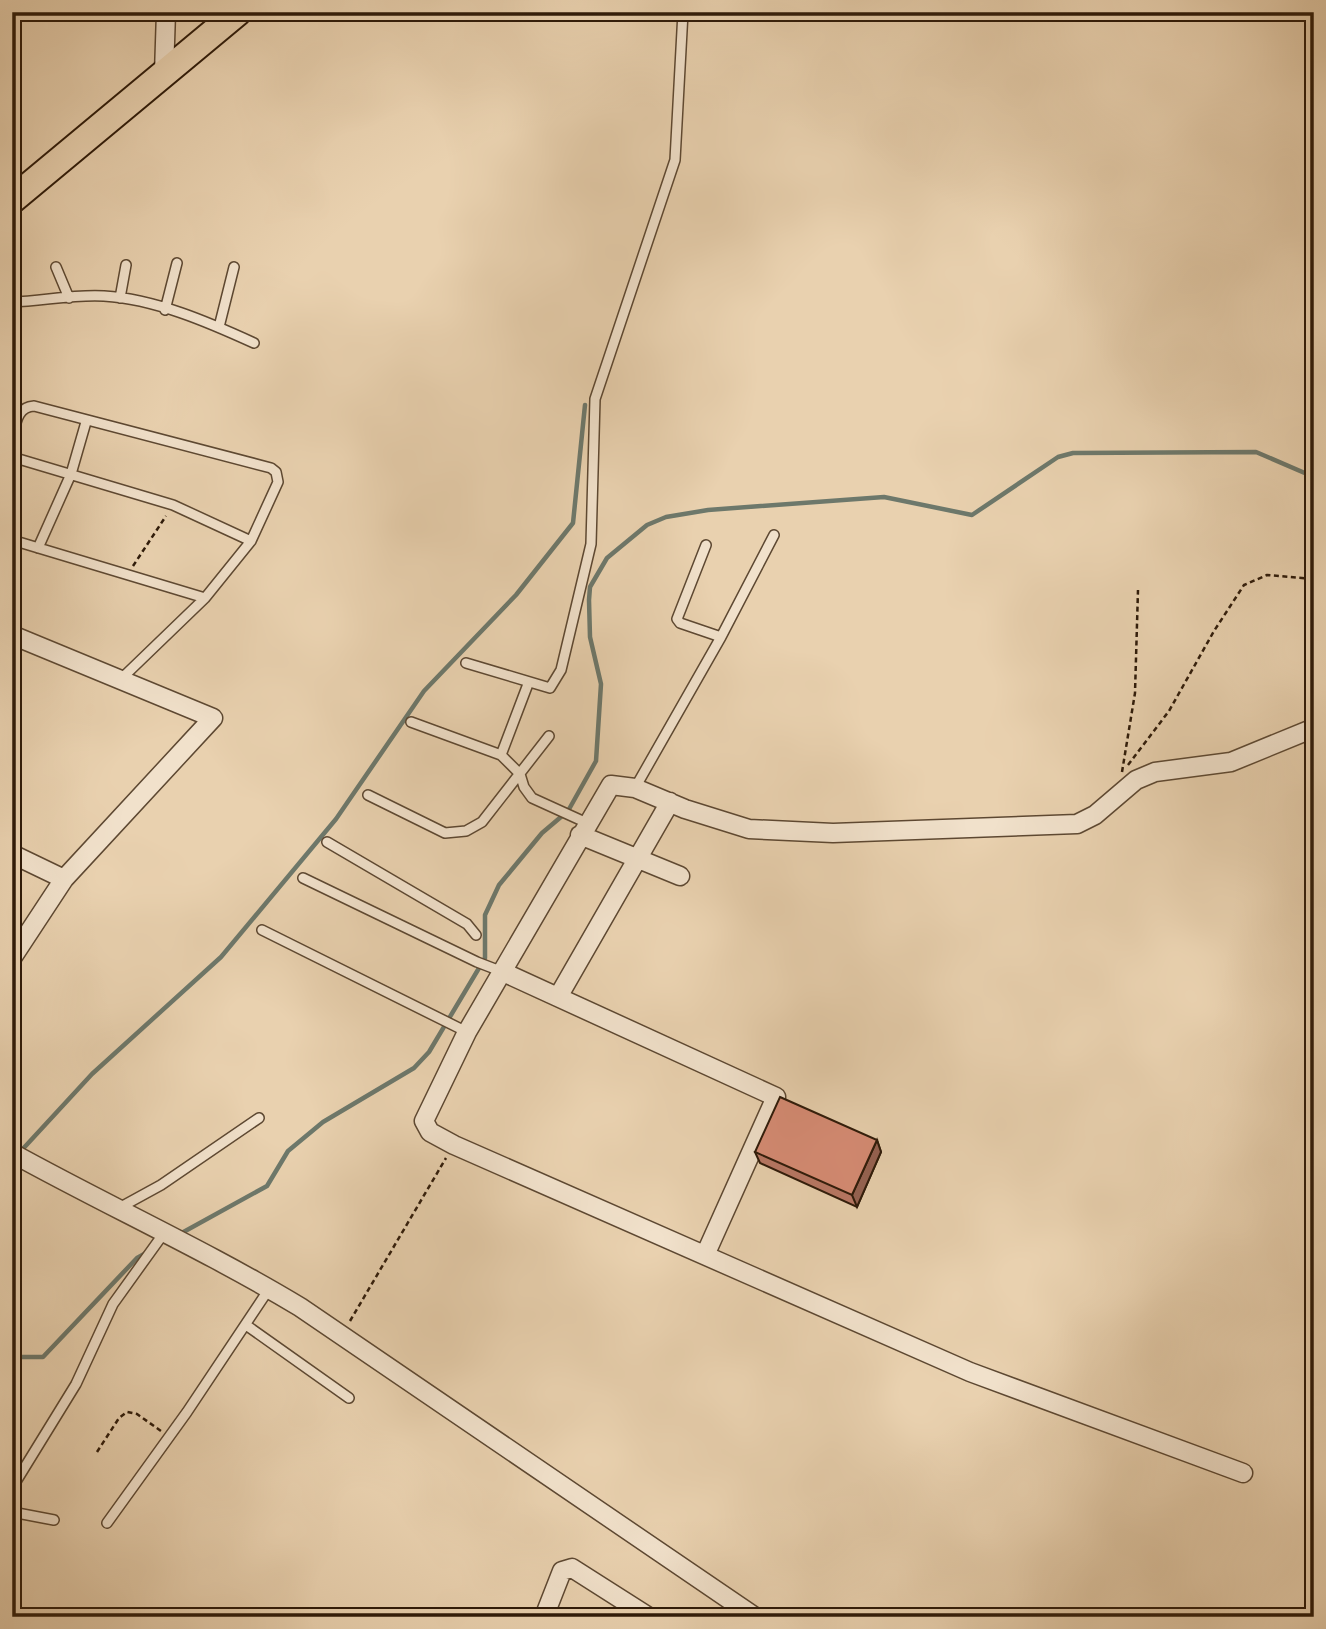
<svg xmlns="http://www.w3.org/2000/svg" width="1326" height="1629" viewBox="0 0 1326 1629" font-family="Vollkorn,serif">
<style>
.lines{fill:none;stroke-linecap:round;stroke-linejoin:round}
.stream{stroke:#6d786b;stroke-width:4.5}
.service-casing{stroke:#5d4832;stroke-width:12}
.minor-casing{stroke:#5d4832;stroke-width:21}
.primary-casing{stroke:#2e1a09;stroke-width:30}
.path{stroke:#2e1a09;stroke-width:2.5;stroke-dasharray:5 3.5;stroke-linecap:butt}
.service{stroke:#f1e1cb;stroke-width:9}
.minor{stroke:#f1e1cb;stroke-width:18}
.primary{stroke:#e9d1af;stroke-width:26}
.wall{fill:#b97865;stroke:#2e1a09;stroke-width:2}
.shaded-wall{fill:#966252;stroke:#2e1a09;stroke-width:2}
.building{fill:#d78c75;stroke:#2e1a09;stroke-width:2}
</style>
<rect width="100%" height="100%" fill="#e9d1af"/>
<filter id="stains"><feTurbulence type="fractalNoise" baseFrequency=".00286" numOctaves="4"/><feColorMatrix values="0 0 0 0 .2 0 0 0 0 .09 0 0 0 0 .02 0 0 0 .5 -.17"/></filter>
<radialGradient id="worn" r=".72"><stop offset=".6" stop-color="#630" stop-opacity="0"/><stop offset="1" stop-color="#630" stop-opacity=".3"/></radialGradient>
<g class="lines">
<!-- stream -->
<path class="stream" d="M20 1152 92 1074 221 957 336 819 424 691 516 595 573 523 585 405
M178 1235 267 1186 288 1151 323 1122 414 1068 429 1052 485 958V915L499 885 542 833 568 811 596 761 601 684 590 637 589 600 590 587 607 558 647 525 666 517 708 510 884 497 972 515 1058 457 1073 453 1256 452 1314 477
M12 1357H43L137 1258 146 1253"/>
<defs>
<path id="service" d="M56 267 69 298
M120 298 126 265
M12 302C43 301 74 294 104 296 155 299 208 322 254 343
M165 310 177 263
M219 327 234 267
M12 439C16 425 16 407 34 406L271 468 276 472 278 482 251 541 205 598 120 680
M12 457 173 505 251 541
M12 540 205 598
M706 545 677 619 680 623 721 637
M38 548 71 474 86 422
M466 663 550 688 561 670 591 544 595 399 675 160 683 12
M411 722 501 755 520 774 524 787 532 798 587 823
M501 755 528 684
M635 788 721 637 774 535
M368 795 445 833 466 831 482 822 549 736
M327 842 467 924 476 935
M303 878 477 962 503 972
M262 930 467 1032
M119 1208 161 1185 259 1118
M246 1325 349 1398
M12 1488 76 1384 113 1304 164 1233
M12 1512 54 1520
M107 1523 187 1412 269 1289"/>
<path id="minor" d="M164 73 166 12
M12 635 213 718 64 879 12 958
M580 835 680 876
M12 854 64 879
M503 972 776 1097 706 1253
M558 997 670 802
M12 1153C108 1206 207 1251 300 1307L755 1617
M1243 1473 970 1372 454 1145 430 1132 424 1121 467 1032 611 785 635 788 685 809 749 829 833 833 1077 824 1095 815 1136 780 1155 772 1231 762 1314 728
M544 1617 562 1571 572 1568 649 1617"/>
<path id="primary" d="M12 200 238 12"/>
</defs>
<!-- service casing -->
<use href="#service" class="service-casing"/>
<!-- minor casing -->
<use href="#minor" class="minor-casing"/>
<!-- primary casing -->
<use href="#primary" class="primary-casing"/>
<!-- path -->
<path class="path" d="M133 566 166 516
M1128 765 1169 711 1214 631 1244 585 1267 575 1314 579
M1122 772 1135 693 1138 590
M350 1321 446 1158
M97 1452 119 1418 127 1412 137 1414 161 1431"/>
<!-- service -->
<use href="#service" class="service"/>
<!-- minor -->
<use href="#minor" class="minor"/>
<!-- primary -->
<use href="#primary" class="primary"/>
</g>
<!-- wall -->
<path class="wall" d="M877 1140 881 1152 857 1207 760 1163 755 1152Z"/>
<!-- shaded-wall -->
<path class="shaded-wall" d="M877 1140 881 1152 857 1207 852 1195Z"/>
<!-- building -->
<path class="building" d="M780 1097 877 1140 852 1195 755 1152Z"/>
<!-- margin -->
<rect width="1326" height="1629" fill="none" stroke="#e9d1af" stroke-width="42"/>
<rect x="14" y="14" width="1298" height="1601" fill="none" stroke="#2e1a09" stroke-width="3.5"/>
<rect x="21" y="21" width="1284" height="1587" fill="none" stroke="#2e1a09" stroke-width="2"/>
<rect width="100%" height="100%" filter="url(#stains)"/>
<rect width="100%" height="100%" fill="url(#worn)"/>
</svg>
